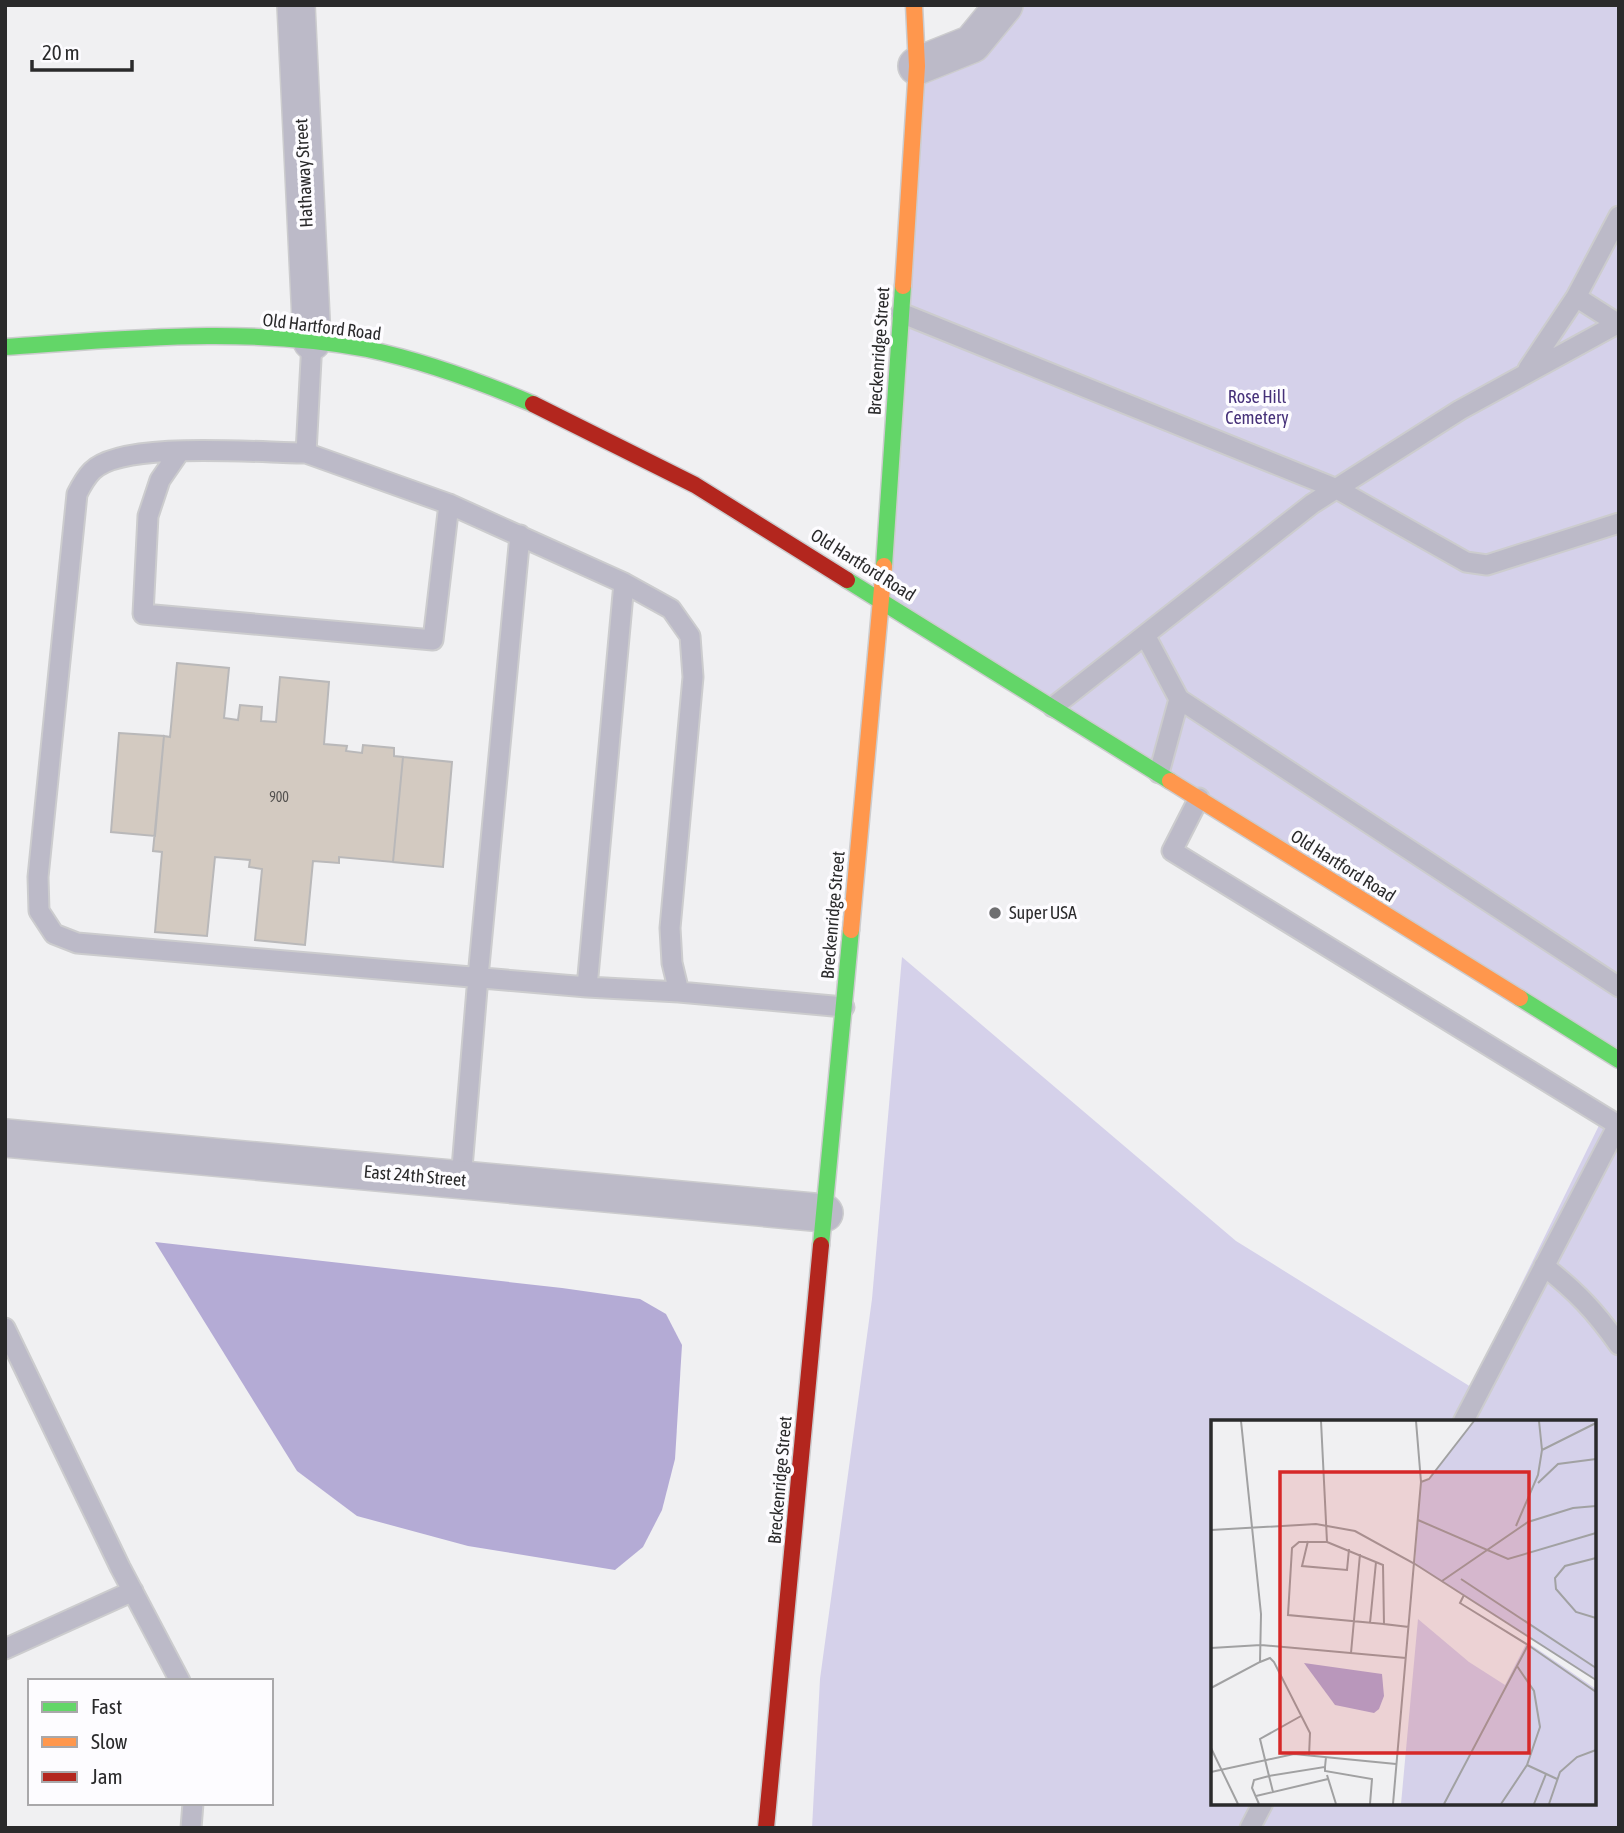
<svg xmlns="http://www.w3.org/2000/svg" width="1624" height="1833" viewBox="0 0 1624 1833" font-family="'Asap Condensed',sans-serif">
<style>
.green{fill:#d5d1ea;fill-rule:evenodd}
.water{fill:#b4abd5}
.building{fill:#d3cac1;stroke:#b9b8b9;stroke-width:2}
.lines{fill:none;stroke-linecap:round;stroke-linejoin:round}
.lane-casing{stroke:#ccccce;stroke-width:23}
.street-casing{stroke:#ccccce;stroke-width:40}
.fast-casing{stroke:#ccccce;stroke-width:19}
.slow-casing{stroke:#ccccce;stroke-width:19}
.jam-casing{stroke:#ccccce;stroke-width:19}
.lane{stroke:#bcbac8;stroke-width:19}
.street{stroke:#bcbac8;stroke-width:37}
.fast{stroke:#63d668;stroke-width:16}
.slow{stroke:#ff974d;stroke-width:16}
.jam{stroke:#b3261e;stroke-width:16}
.poi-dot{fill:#6f6f71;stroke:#fdfcff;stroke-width:2.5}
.labels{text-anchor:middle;stroke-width:7;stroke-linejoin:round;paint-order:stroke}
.number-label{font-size:14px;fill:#545250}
.street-label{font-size:18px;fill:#2a2a2b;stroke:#fdfcff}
.park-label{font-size:18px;fill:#463179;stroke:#fdfcff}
.poi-label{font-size:18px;fill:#2a2a2b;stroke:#fdfcff;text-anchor:start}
.inset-road{fill:none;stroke:#a1a1a2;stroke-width:2}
.view{fill:#d62828;fill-opacity:0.15;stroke:#d62828;stroke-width:3.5}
.inset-edge{fill:none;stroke:#2a2a2b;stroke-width:3.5}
</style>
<rect width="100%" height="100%" fill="#f0f0f2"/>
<!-- green -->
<path class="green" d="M1004 5H1619V1060L882 600 917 66Z
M902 957 1236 1241 1471 1387 1608 1107 1619 1114V1828H812L820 1679 872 1299ZM1213 1422H1594V1803H1213Z"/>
<!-- water -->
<path class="water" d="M155 1242 562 1288 640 1299 666 1314 682 1345 675 1459 662 1510 643 1547 615 1570 468 1546 357 1516 297 1471Z"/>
<!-- building -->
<path class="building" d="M177 663 229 668 224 718 238 720 240 705 262 707 261 721 276 722 280 677 329 682 324 744 347 746 346 751 362 753 363 745 394 748V756L403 757 393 862 339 857V863L313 861 305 945 255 940 262 869 249 867 250 860 215 857 207 936 155 932 162 852 153 851 164 736 170 737Z
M119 733 164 736 155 836 111 832Z
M403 757 452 762 443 867 393 862Z"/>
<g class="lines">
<defs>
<path id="lane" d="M1576 297 1617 323
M901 313 1337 489 1466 562 1487 565 1619 523
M312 341 306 453 449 504 624 583 671 609 690 636 693 677 670 928 672 963 679 992 844 1007
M1528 369 1576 297 1619 216
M180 451 160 480 148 516 143 614 433 640 449 504
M306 453C261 453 122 440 92 471 86 477 81 486 77 494L38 877 39 911 54 934 77 943 587 987 679 992
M1145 635 1179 699 1159 773
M1179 699 1619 987
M1053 707 1312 504 1460 410 1619 323
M1199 798 1172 851 1618 1125 1463 1422
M587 987 624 583
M461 1180 478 977 520 535
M1544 1266C1577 1292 1595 1311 1619 1345
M5 1328 120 1567 180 1681
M5 1649 133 1591
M191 1828 193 1803
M1250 1828 1263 1803"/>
<path id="street" d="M296 5 312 341
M917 66 972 44 1004 5
M5 1138 824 1213"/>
<path id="fast" d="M5 347C125 339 248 326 367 349 424 361 479 381 533 404
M884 566 903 286
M847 580 1170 781
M1520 998 1619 1060
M821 1245 851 930"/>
<path id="slow" d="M903 286 917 66 914 5
M1170 781 1520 998
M851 930 884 566"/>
<path id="jam" d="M533 404 695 485 847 580
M766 1828 821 1245"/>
</defs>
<!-- lane casing -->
<use href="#lane" class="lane-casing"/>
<!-- street casing -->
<use href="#street" class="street-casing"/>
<!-- fast casing -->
<use href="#fast" class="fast-casing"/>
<!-- slow casing -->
<use href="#slow" class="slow-casing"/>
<!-- jam casing -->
<use href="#jam" class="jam-casing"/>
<!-- lane -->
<use href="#lane" class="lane"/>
<!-- street -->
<use href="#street" class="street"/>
<!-- fast -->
<use href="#fast" class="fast"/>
<!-- slow -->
<use href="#slow" class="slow"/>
<!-- jam -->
<use href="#jam" class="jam"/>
</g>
<!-- markers -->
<circle class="poi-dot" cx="995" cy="913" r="7"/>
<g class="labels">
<!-- number labels -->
<g class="number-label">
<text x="279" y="802">900</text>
</g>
<!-- street labels -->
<g class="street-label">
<text transform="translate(304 173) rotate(-93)" y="6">Hathaway Street</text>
<text transform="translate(322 327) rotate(7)" y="6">Old Hartford Road</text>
<text transform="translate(879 351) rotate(-86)" y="6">Breckenridge Street</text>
<text transform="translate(863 565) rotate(32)" y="6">Old Hartford Road</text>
<text transform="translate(1343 866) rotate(32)" y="6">Old Hartford Road</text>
<text transform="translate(833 915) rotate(-85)" y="6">Breckenridge Street</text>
<text transform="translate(415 1176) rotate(5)" y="6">East 24th Street</text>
<text transform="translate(780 1480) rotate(-85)" y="6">Breckenridge Street</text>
</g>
<!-- park labels -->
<g class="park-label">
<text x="1257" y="403">Rose Hill<tspan x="1257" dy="21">Cemetery</tspan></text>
</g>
<!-- poi labels -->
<g class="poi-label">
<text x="1009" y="919">Super USA</text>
</g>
</g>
<!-- overview -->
<g transform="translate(1211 1420)">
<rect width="385" height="385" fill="#f0f0f2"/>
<path d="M263 1H385V260L204 144 210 62 218 59ZM207 199 258 242 294 265 316 222 385 269V384H190Z" fill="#d5d1ea"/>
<path d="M93 243 171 254 173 276 168 289 163 293 124 285Z" fill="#b4abd5"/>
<path class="inset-road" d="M110 1 116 122 172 145 173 204 198 207M331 30 385 3M210 62 218 59 263 1M327 63 347 44 385 39M207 100 297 139 385 113M305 106 327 55 331 30 328 1M0 110 105 104 144 111 204 144 385 260M97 121 91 146 136 150 138 129M116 122H88L81 128 77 195 173 204M385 138 354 146 344 158 345 169 365 192 385 198M250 159 385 248M231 161 317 102 362 88 385 86M159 203 165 142M317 225 385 272M0 228 50 225 195 238M140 233 149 134M49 242 59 238 63 242 99 313 98 336M0 268 49 242 50 194 30 1M90 296 49 319 58 356 114 347 115 337M0 328 27 384M316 345 346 359M114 347V351L161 359 159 384M0 352 83 334 185 344M116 355 125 384M45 376 117 359M48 384 41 368 43 360 58 356 62 372M182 384 210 62 205 1M233 384 317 225 249 183 253 175M290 384 316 345 329 307 323 271 306 246M323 384 335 354M338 384 349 352 366 337 385 330"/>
<path class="view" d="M69 52H318V333H69Z"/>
<rect width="385" height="385" class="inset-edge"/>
</g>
<!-- border -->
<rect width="1624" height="1833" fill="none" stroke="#2a2a2b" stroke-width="14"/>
<!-- legend -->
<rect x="28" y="1679" width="245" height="126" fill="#fdfcff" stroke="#a9a8aa" stroke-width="2"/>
<rect x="42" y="1702" width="35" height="10" fill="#63d668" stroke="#a9a8aa" stroke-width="2"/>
<text x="91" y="1714" font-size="21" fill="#2a2a2b">Fast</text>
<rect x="42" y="1737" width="35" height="10" fill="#ff974d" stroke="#a9a8aa" stroke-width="2"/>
<text x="91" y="1749" font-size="21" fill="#2a2a2b">Slow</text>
<rect x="42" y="1772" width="35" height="10" fill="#b3261e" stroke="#a9a8aa" stroke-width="2"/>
<text x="91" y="1784" font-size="21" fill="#2a2a2b">Jam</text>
<!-- scale -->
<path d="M32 60v10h100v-10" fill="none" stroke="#2a2a2b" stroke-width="3.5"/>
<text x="42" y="60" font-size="21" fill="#2a2a2b" stroke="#fdfcff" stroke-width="5" paint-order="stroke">20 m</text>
</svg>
